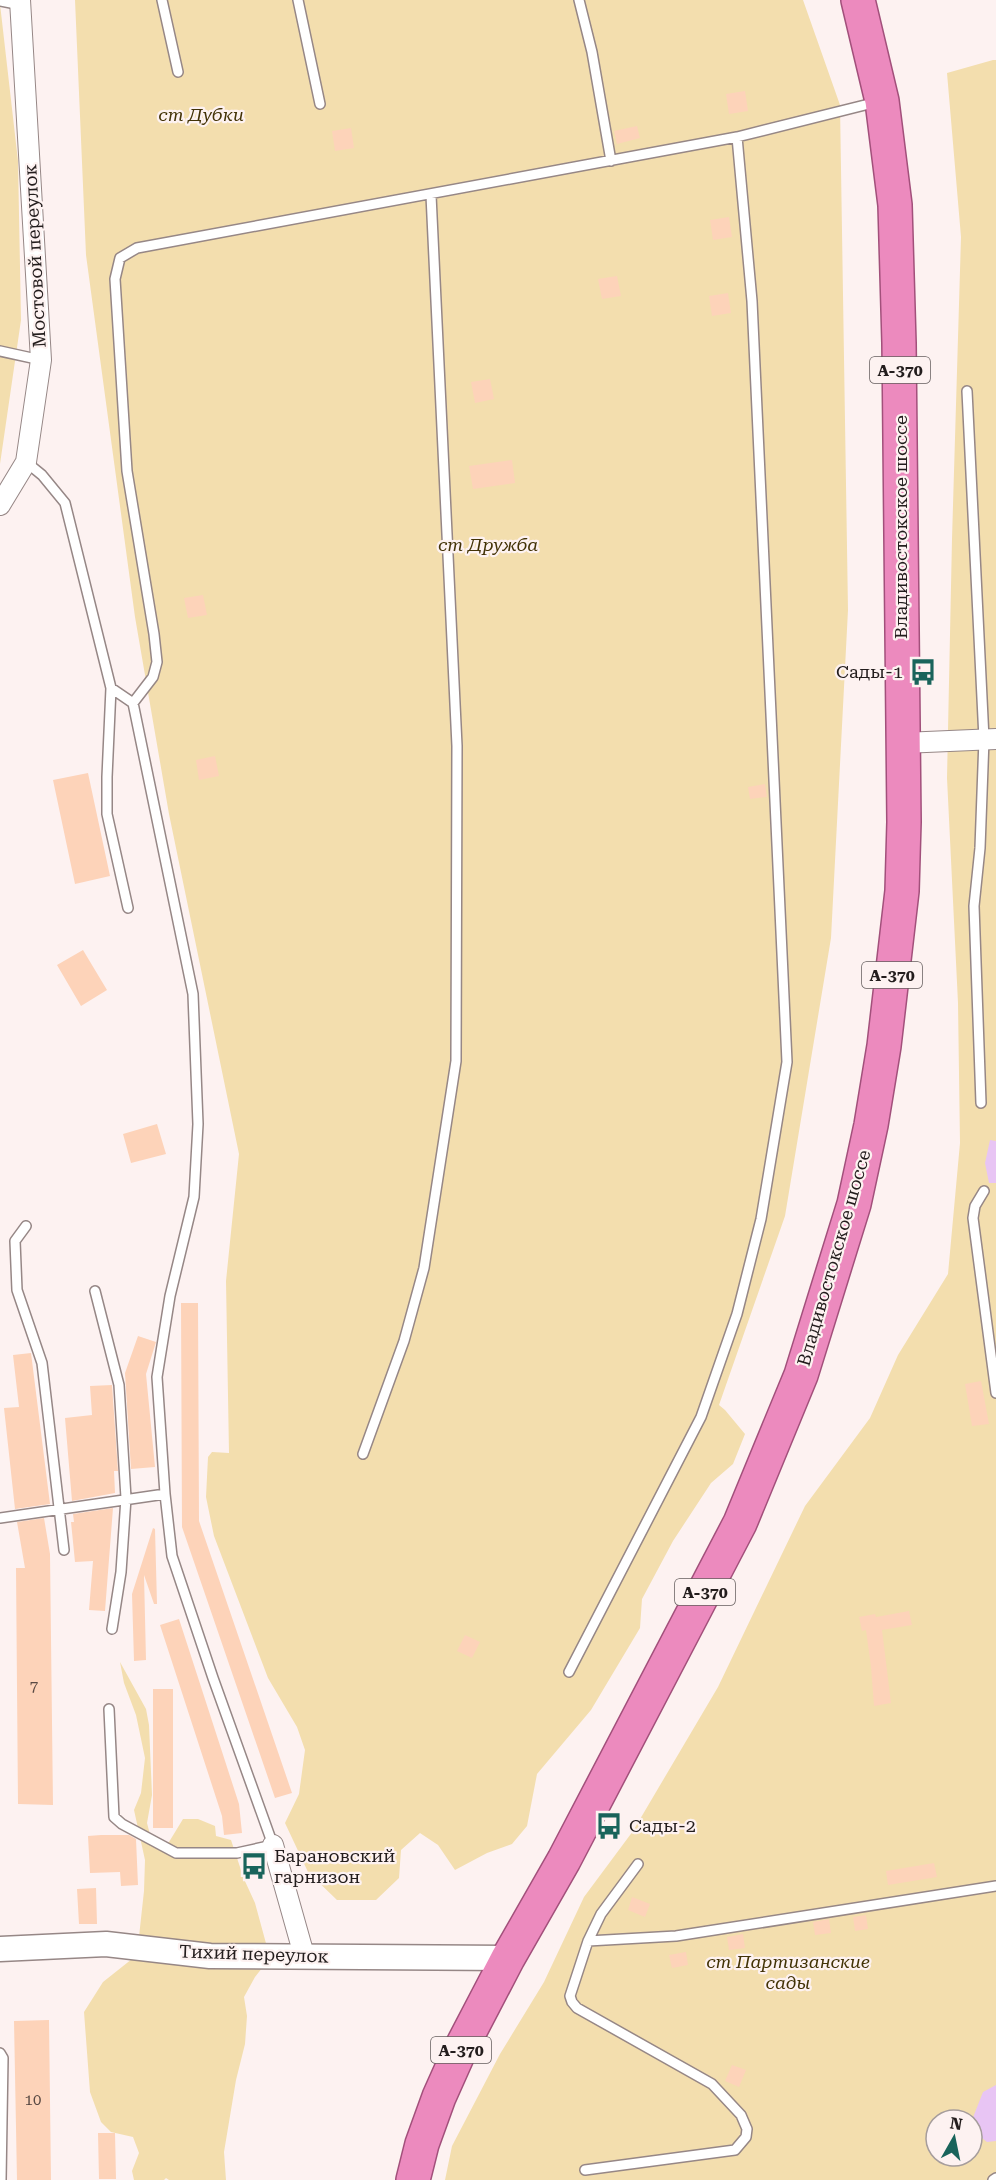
<svg xmlns="http://www.w3.org/2000/svg" width="996" height="2180" viewBox="0 0 996 2180" font-family="'Roboto Serif',serif">
<style>
.green{fill:#f3deae;fill-rule:evenodd}
.water{fill:#e8c5f4}
.building{fill:#fdd3b9}
.lines{fill:none;stroke-linecap:round;stroke-linejoin:round}
.service-casing{stroke:#968786;stroke-width:12}
.minor-casing{stroke:#968786;stroke-width:22}
.tertiary-casing{stroke:#968786;stroke-width:27}
.trunk-casing{stroke:#a2507b;stroke-width:36}
.service{stroke:#fff;stroke-width:9}
.minor{stroke:#fff;stroke-width:20}
.tertiary{stroke:#fff;stroke-width:24}
.trunk{stroke:#ec8abe;stroke-width:33}
.labels{text-anchor:middle;stroke-width:4.5;stroke-linejoin:round;paint-order:stroke}
.number-label{font-size:15px;fill:#5a4a44}
.shield{fill:#fdf2f1;stroke:#645d5d;stroke-width:1.5}
.shield-label{font-size:16px;font-weight:bold;fill:#231d1d}
.park-label{font-size:18px;font-style:italic;fill:#433306;stroke:#fdf2f1}
.street-label{font-size:18px;fill:#231d1d;stroke:#fdf2f1}
.poi-label{font-size:18px;fill:#231d1d;stroke:#fdf2f1;text-anchor:start}
</style>
<rect width="100%" height="100%" fill="#fdf2f1"/>
<!-- green -->
<path class="green" d="M75 0H803L840 105 848 610 831 938 785 1216 719 1405 725 1410 745 1434 733 1464 711 1483 673 1541 642 1599 640 1628 591 1710 537 1774 527 1826 512 1844 487 1853 455 1870 438 1845 420 1833 401 1850 399 1878 376 1900H337L308 1872 285 1823 299 1794 305 1750 297 1727 268 1678 214 1536 206 1497 208 1457 212 1452 229 1453 226 1281 239 1154 169 814 135 617 86 255Z
M0 4 18 161 21 320 0 464Z
M993 60H996V2180H445L452 2146 500 2054 544 1982 584 1897 633 1831 718 1687 805 1506 870 1418 898 1355 948 1274 960 1143 958 1003 947 778 952 539 961 237 947 73ZM936 2120H972V2156H936Z
M120 1662 146 1709 149 1725 152 1795 147 1823 153 1846 169 1842 183 1819H198L215 1826 216 1836 231 1840 244 1879 255 1903 270 1958 255 1977 244 1997 247 2016 245 2044 236 2080 224 2152 226 2180H169L166 2178 164 2180H134L132 2171 139 2153 133 2137 111 2132 101 2122 90 2092 84 2012 103 1982 137 1955 144 1891 145 1860 134 1810 141 1793 145 1758 136 1715 124 1683Z"/>
<!-- water -->
<path class="water" d="M990 1140 996 1141V1183H989L985 1163Z
M996 2085V2141L987 2142 972 2130V2120L983 2092Z"/>
<!-- building -->
<path class="building" d="M745 91 748 111 729 114 726 94Z
M637 126 640 138 617 144 614 131Z
M351 128 354 148 335 151 332 131Z
M729 217 732 237 713 240 710 220Z
M617 276 621 296 602 299 598 279Z
M728 293 731 313 712 316 709 296Z
M490 379 494 399 475 403 471 382Z
M512 460 515 483 473 489 469 466Z
M203 595 207 615 188 618 184 598Z
M215 756 219 776 199 780 196 760Z
M88 773 110 876 75 884 53 780Z
M765 784 767 797 750 799 748 787Z
M83 950 107 990 81 1006 57 965Z
M157 1124 166 1154 131 1163 123 1134Z
M181 1303H198L199 1521 292 1793 275 1798 182 1527Z
M138 1336 156 1342 146 1374 155 1467 131 1469 125 1373Z
M31 1353 50 1504 15 1509 4 1408 19 1407 13 1355Z
M981 1381 989 1424 972 1426 965 1384Z
M112 1385 118 1471H114L115 1493 72 1501 65 1418 92 1415 90 1386Z
M113 1508 105 1611 89 1610 93 1561 75 1562 71 1522H74L73 1514Z
M44 1518 50 1554 53 1805 18 1804 16 1568H25L17 1522Z
M153 1528 155 1529 157 1604H154L144 1575 146 1660 134 1661 132 1594Z
M909 1611 912 1625 882 1630 891 1703 874 1706 871 1667 866 1630 862 1631 859 1617 875 1614 876 1617Z
M179 1619 239 1804 242 1833 224 1835 222 1816 160 1625Z
M465 1635 480 1642 472 1658 457 1651Z
M153 1689H173V1828H153Z
M101 1835H129L136 1839 138 1885 121 1886 120 1872 90 1873 88 1836Z
M934 1863 937 1877 888 1885 886 1871Z
M96 1888 97 1924H79L77 1889Z
M632 1897 650 1904 645 1917 628 1910Z
M866 1915 868 1929 855 1931 853 1917Z
M829 1919 831 1933 815 1935 813 1922Z
M743 1934 745 1948 729 1950 727 1937Z
M686 1952 688 1965 672 1968 669 1955Z
M49 2020 51 2180H17L14 2021Z
M732 2065 746 2070 739 2087 725 2081Z
M98 2133H115L116 2179H99Z"/>
<g class="lines">
<defs>
<path id="service" d="M162 0 178 72
M298 0 320 104
M579 0 592 52 611 161
M0 1 21 5
M0 351 41 360
M967 391 984 739 980 848 974 906 981 1103
M26 462 42 475 65 503 111 688 133 703 193 994 198 1124 194 1197 170 1296 157 1377 165 1494 172 1556 213 1678 273 1845 237 1853H176L122 1824 114 1817 109 1709
M111 688 107 777V814L128 908
M133 703 153 677 157 662 154 634 127 471 115 279 120 258 137 248 737 137 877 102
M984 1191 975 1206 973 1218 996 1393
M26 1226 15 1241 17 1290 42 1363 64 1550
M95 1291 119 1385 126 1498 121 1572 112 1629
M363 1454 404 1341 424 1268 456 1061 457 746 431 195
M0 1518 165 1494
M569 1672 701 1417 737 1314 761 1219 787 1062 752 301 737 137
M588 1941 676 1936 996 1886
M0 2053 3 2058 1 2180
M585 2170 735 2150 746 2137 747 2129 741 2115 712 2084 577 2008 572 2002 570 1996 588 1941 601 1914 638 1864
M993 2180 996 2178"/>
<path id="minor" d="M0 505 26 462 41 360 20 0
M903 743 996 739
M273 1845 304 1955"/>
<path id="tertiary" d="M0 1949 106 1944 210 1956 508 1958"/>
<path id="trunk" d="M413 2180 422 2144 439 2097 460 2050 508 1958 564 1860 740 1523 801 1375 854 1204 871 1125 884 1046 902 891 904 822 899 343 895 205 882 101 858 0"/>
</defs>
<!-- service casing -->
<use href="#service" class="service-casing"/>
<!-- minor casing -->
<use href="#minor" class="minor-casing"/>
<!-- tertiary casing -->
<use href="#tertiary" class="tertiary-casing"/>
<!-- trunk casing -->
<use href="#trunk" class="trunk-casing"/>
<!-- service -->
<use href="#service" class="service"/>
<!-- minor -->
<use href="#minor" class="minor"/>
<!-- tertiary -->
<use href="#tertiary" class="tertiary"/>
<!-- trunk -->
<use href="#trunk" class="trunk"/>
</g>
<!-- icons -->
<defs>
<symbol id="bus-bare" viewBox="-9 -9 18 18"><path d="M-5-6H5V4H4V6H2V4H-2V6H-4V4H-5ZM-3.5-4V0h7V-4ZM-3.5 1.2v1.5H-2V1.2ZM2 1.2v1.5H3.5V1.2Z" fill="#19645b" stroke="#fdf2f1" stroke-width="2.5" paint-order="stroke"/></symbol>
</defs>
<g fill-rule="evenodd">
<use href="#bus-bare" x="904" y="653" width="38" height="38"/>
<use href="#bus-bare" x="590" y="1807" width="38" height="38"/>
<use href="#bus-bare" x="235" y="1847" width="38" height="38"/>
</g>
<g class="labels">
<!-- number labels -->
<g class="number-label">
<text x="34" y="1691">7</text>
<text x="33" y="2105">10</text>
</g>
<!-- shield labels -->
<g class="shield">
<rect x="870" y="357" width="60" height="26" rx="4.5"/>
<rect x="862" y="962" width="60" height="26" rx="4.5"/>
<rect x="675" y="1579" width="60" height="26" rx="4.5"/>
<rect x="431" y="2037" width="60" height="26" rx="4.5"/>
</g>
<g class="shield-label">
<text x="900" y="376">А-370</text>
<text x="892" y="981">А-370</text>
<text x="705" y="1598">А-370</text>
<text x="461" y="2056">А-370</text>
</g>
<!-- park labels -->
<g class="park-label">
<text x="201" y="121">ст Дубки</text>
<text x="488" y="551">ст Дружба</text>
<text x="788" y="1968">ст Партизанские<tspan x="788" dy="21">сады</tspan></text>
</g>
<!-- street labels -->
<g class="street-label">
<text transform="translate(35 256) rotate(-93)" y="6">Мостовой переулок</text>
<text transform="translate(901 527) rotate(-90)" y="6">Владивостокское шоссе</text>
<text transform="translate(834 1258) rotate(-74)" y="6">Владивостокское шоссе</text>
<text transform="translate(254 1954) rotate(2)" y="6">Тихий переулок</text>
</g>
<!-- poi labels -->
<g class="poi-label">
<text x="903" y="678" text-anchor="end">Сады-1</text>
<text x="629" y="1832">Сады-2</text>
<text x="274" y="1862">Барановский<tspan x="274" dy="21">гарнизон</tspan></text>
</g>
</g>
<!-- north arrow -->
<g transform="translate(954 2138) rotate(9)"><circle r="28" fill="#fdf2f1" stroke="#a69d9c" stroke-width="1.5"/>
<path d="M0-4.5L10 22L0 15L-10 22Z" fill="#19645b"/>
<text y="-9" font-size="16" font-weight="bold" text-anchor="middle" fill="#231d1d">N</text>
</g>
</svg>
